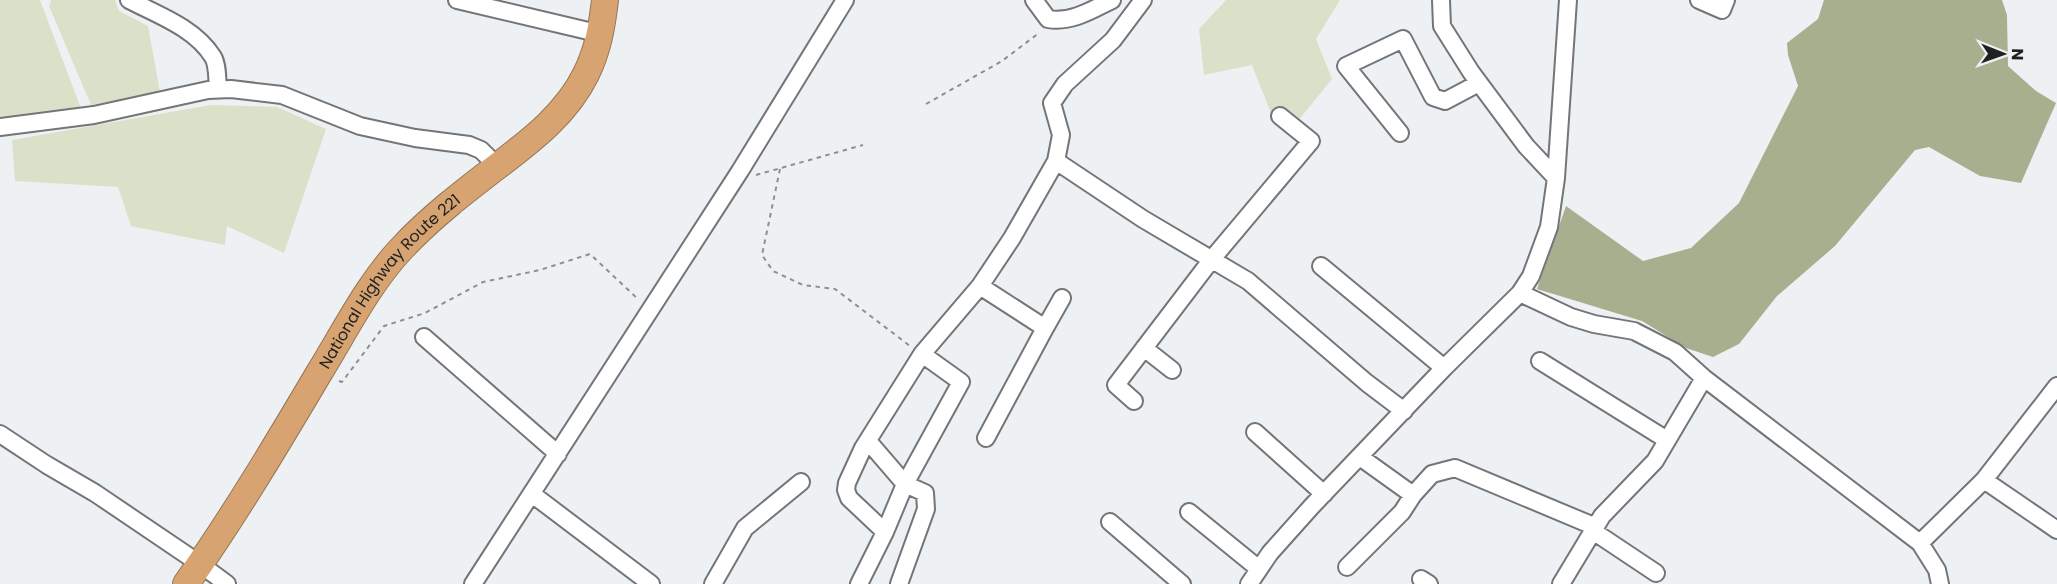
<svg xmlns="http://www.w3.org/2000/svg" width="2057" height="584" viewBox="0 0 2057 584" font-family="Poppins,sans-serif">
<style>
.green{fill:#dae1c8}
.forest{fill:#a7af8f}
.lines{fill:none;stroke-linecap:round;stroke-linejoin:round}
.minor-casing{stroke:#737578;stroke-width:20}
.highway-casing{stroke:#977655;stroke-width:28}
.path{stroke:#8d8f91;stroke-width:2;stroke-dasharray:4.5 4.5;stroke-linecap:butt}
.minor{stroke:#fff;stroke-width:16}
.highway{stroke:#d7a471;stroke-width:26}
.labels{text-anchor:middle;stroke-width:4.5;stroke-linejoin:round;paint-order:stroke}
.street-label{font-size:16px;fill:#1f2021;stroke:#eef1f4}
</style>
<rect width="100%" height="100%" fill="#eef1f4"/>
<!-- green -->
<path class="green" d="M0 0H40L83 114 0 123Z
M51 0H115L119 11 148 26 160 92 91 105 49 6Z
M1226 0H1340L1316 39 1332 79 1294 126 1272 116 1252 65 1204 75 1199 29Z
M211 105 277 107 326 129 284 253 227 226 225 245 131 226 118 187 15 181 12 140Z"/>
<!-- forest -->
<path class="forest" d="M1824 0H2002L2007 15 2008 66 2036 91 2056 103 2021 183 1980 176 1929 147 1915 150 1835 246 1777 296 1739 344 1713 357 1686 348 1642 321 1537 289 1566 206 1643 261 1691 248 1739 203 1798 86 1788 55 1787 43 1818 19Z"/>
<g class="lines">
<defs>
<path id="minor" d="M129 0C158 15 195 28 213 57 218 65 217 80 218 89
M457 0 601 34
M1034 0 1048 19C1071 23 1092 10 1112 0
M1441 0 1442 26 1471 72 1526 146 1556 178
M1699 0 1722 10 1726 0
M0 127 94 115 208 90 231 89 282 95 360 126 415 138 469 145 481 150 497 166
M1400 133 1346 66 1403 39 1433 97 1445 101 1479 83
M1056 161 1143 219 1248 281 1367 383 1404 411
M1321 266 1444 368
M980 286 1045 328 986 438
M1520 293 1571 317 1594 324 1634 331 1675 352 1704 378 1920 543 1937 570 1940 584
M1045 328 1062 298
M424 337 558 454
M1144 348 1172 370
M1540 361 1667 440
M1134 401 1116 385 1212 259 1311 141 1280 116
M1255 432 1324 494
M0 434 47 465 95 493 200 564 227 584
M868 441 905 484 925 493 926 509 899 584
M1360 457 1413 495 1432 474 1455 468 1596 527
M1984 480 2057 530
M532 494 651 584
M1189 512 1259 569
M1110 522 1182 584
M1593 531 1656 573
M885 532 905 484 961 382 922 354
M1920 543 1984 480 2057 386
M1347 567 1402 512 1413 495
M1421 579 1429 584
M473 584 740 171 845 0
M713 584 745 528 801 482
M859 584 885 532 849 498 846 490 847 483 863 448 922 354 980 286 1012 238 1056 161 1061 135 1052 103 1065 84 1113 40 1143 0
M1249 584 1270 553 1312 506 1444 368 1520 293 1531 276 1549 227 1556 178 1568 0
M1561 584 1602 516 1655 461 1704 378"/>
<g id="highway">
<path id="s1" d="M186 584C234 516 277 444 319 373 345 331 368 284 402 248 431 217 465 191 499 165 532 140 567 113 586 74 598 50 602 26 605 0"/>
</g>
</defs>
<!-- minor casing -->
<use href="#minor" class="minor-casing"/>
<!-- highway casing -->
<use href="#highway" class="highway-casing"/>
<!-- path -->
<path class="path" d="M926 104 1002 61 1039 33
M780 169 762 255 773 271 803 285 835 289 910 346
M756 175 863 145
M339 381 342 382 384 326 425 313 483 282 540 270 590 254 639 300"/>
<!-- minor -->
<use href="#minor" class="minor"/>
<!-- highway -->
<use href="#highway" class="highway"/>
</g>
<g class="labels">
<!-- street labels -->
<g class="street-label">
<text dy="6" stroke="none"><textPath href="#s1" startOffset="366">National Highway Route 221</textPath></text>
</g>
</g>
<!-- north arrow -->
<g transform="translate(2003 54) rotate(91)" stroke="#eef1f4" stroke-width="4.5" paint-order="stroke">
<path d="M0-4.5L10 22L0 15L-10 22Z" fill="#1f2021"/>
<text y="-9" font-size="16" font-weight="bold" text-anchor="middle" fill="#1f2021">N</text>
</g>
</svg>
